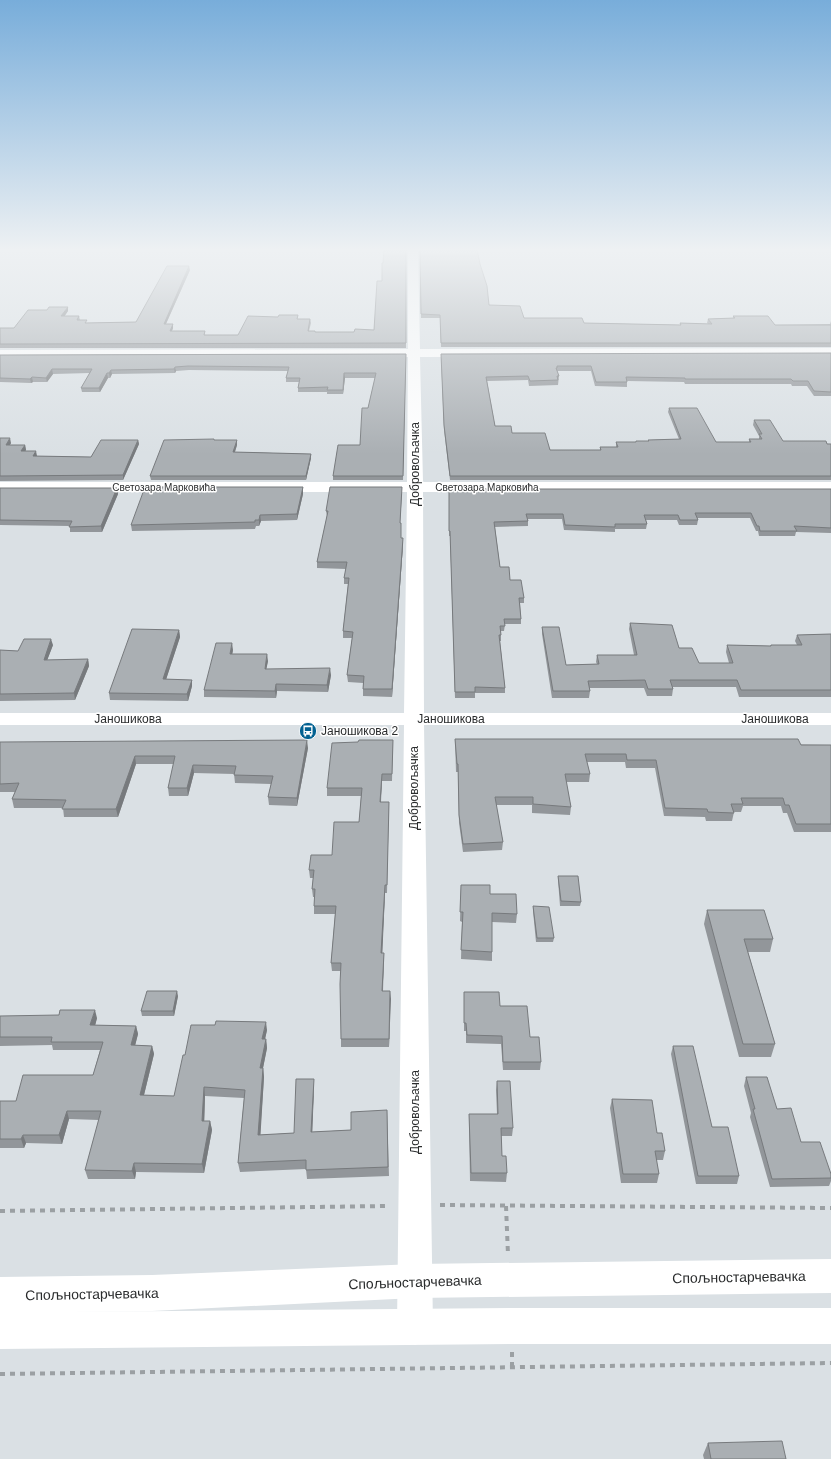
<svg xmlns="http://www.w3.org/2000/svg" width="831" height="1459" viewBox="0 0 831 1459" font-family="Arial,sans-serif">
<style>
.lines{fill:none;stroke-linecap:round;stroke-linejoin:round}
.path{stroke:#9ba0a3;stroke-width:4;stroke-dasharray:5 5;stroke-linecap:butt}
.minor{fill:#fff;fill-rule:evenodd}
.tertiary{fill:#fff;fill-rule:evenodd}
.wall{fill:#92969a}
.shaded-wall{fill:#777a7d}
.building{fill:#aaafb3;stroke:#777a7d}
.labels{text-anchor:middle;stroke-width:3;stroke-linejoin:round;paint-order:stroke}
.far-street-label{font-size:10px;fill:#2a2c2d;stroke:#fff}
.street-label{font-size:12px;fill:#2a2c2d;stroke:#fff}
.poi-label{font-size:12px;fill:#2a2c2d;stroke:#fff;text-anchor:start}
.near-street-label{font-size:14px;fill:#2a2c2d;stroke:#fff}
</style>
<rect width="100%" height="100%" fill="#dae0e4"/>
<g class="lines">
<!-- path -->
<path class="path" d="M440 1205 831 1208
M506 1206 508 1255
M0 1211 389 1206
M512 1352V1367
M0 1374 831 1363"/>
<!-- minor -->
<path class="minor" d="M408 249H418L420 349 831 348V356L420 357 423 482H831V492H423L424 713H831V725H424L433 1327 427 1339 415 1345 403 1339 397 1327 404 725H0V713H404L407 492H0V482H407L408 357 0 358V350L408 349Z"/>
<!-- tertiary -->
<path class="tertiary" d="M831 1259V1293L415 1298 152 1311 64 1312 511 1308H831V1344H511L0 1349V1277L152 1275 415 1264Z"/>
</g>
<!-- wall -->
<path class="wall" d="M406 249V348H0V328H14L68 311 64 316H79L80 320 87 323 136 322 190 270 166 324 173 328 172 331 206 335H238L299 319H310L311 323 309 331 315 332H354L374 330 382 281 383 263Z
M420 249 489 305 524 318 584 323 680 325V323L708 324 707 323 708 319 733 318V316L775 325 830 324 831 321V347H441L440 318H421Z
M831 353V396H814L807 386H792L791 384H685L684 382 627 381V387L595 386 591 371H557L559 376 558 385 529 386 528 380 487 381 495 426 550 450H600V447H616V442H636V441H648V440L679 439 668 412 669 408 716 442H749V439H759V436L753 425 754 420 783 441 831 444V480H450L444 430 441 358Z
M406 354 403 480H333V476L360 445 368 408 375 378H345L343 394H327V392H298V388L299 382H286V378L288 371 189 370 176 371 175 373 112 374 110 378H108L100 392H82L81 388 90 373 53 374 47 382H33L31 383 0 382V355Z
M0 438 11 443 10 445H25L26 450 25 451 37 456 91 457 138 440 139 444 123 480 0 481Z
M214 439V440H237V445L235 452 311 454V458L306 480H151L150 476Z
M303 487V494L297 520 261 521 259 526H256L255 529 132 531 131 525Z
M0 488H117L118 494 102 532H70V526L0 525Z
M449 489H831V533L796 532 795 536H759L758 531H756L750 518H697L698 520 697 525H679L677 520H646L647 524 646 529H615V532L564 530 562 519H528V526L495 527 500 567 524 598V603H520L521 619V624H505L504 631H501V641H500L505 688V693H475V698H455L450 536H449Z
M402 494 400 523 401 538 403 545 392 697 363 696V683L348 682 347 675 352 638H343V631L348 584H344V578L346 569 317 568V562L327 516 326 511Z
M630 623 679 648 699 663H729L726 652 727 645 770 646 771 645H797L795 641 797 635 831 634V697H739L736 687H672L673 689 672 696H647L644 688H590V691L589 698H552L542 634V627L566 665 597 664 596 662 597 655H634L629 629Z
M179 630 180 637 166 679 192 680V686L188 701 110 700 109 693Z
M53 645 47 660 88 659 89 666 75 700 0 701V650L18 651Z
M233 650 232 654 268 661 266 669 331 675 328 692 277 691 276 698 204 697V690Z
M455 739 831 745V832H794L787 813H783L781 806H743L741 812H734L732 821H706L705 817 664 816 655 768H626L625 762H587L590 774 589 782H566L571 807 570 815 532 813V805H496L503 842 502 850 463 852 459 823 458 772H456Z
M393 740 392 781H382L381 802H389L387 893H385L382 953H384V961L383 991H390L389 1047H341V971H332L331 963 335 914H314V906L315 897H313L312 889 313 878H310L309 870 332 855 359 822 361 796H327V788L358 742Z
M0 742 308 748 297 806 269 805 268 797 271 784 235 783 234 774 194 773 188 796H169L168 788 174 764H136L118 817H64L63 808H14L12 799 15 792H0Z
M558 876 581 902 580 906H560L558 880Z
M461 885 490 894 517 914 516 923 492 922V961L461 959 462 922 460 921Z
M533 906 554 938 553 942H536L533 911Z
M707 910 773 939 770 952H748L775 1044 771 1057H739L704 924Z
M464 992 500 1006 530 1037 541 1062 540 1070H503L501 1044 466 1043V1031H464Z
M178 996 174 1016H142L141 1011Z
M0 1016 97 1018 95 1025 136 1026 138 1034 135 1045 152 1046 154 1054 144 1095 174 1096 185 1055 267 1030 265 1039H266L267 1048 263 1068 264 1077 260 1135 294 1133 314 1088 312 1132 351 1130 387 1110 389 1176 307 1179 306 1169 240 1172 238 1163 244 1098 205 1096 204 1121H210L212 1130 204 1173 136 1172 135 1179H88L85 1170 99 1120 69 1119 62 1144 26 1143 24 1148H0V1101H16L93 1075 100 1050H53L52 1045 0 1046Z
M673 1046 712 1127 739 1176 737 1184H696L671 1054Z
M746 1077 777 1109 801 1142 831 1174V1181L829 1186 770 1187 750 1117 751 1113 744 1086Z
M497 1081 513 1128 512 1136H501L502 1156 507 1173 506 1182 470 1181 469 1123V1114H497L496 1090Z
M612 1099 657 1133 665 1151 663 1160H656L659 1174 657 1183H621L610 1108Z
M708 1443 786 1459H704L703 1455Z"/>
<!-- shaded-wall -->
<path class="shaded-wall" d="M189 266 190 270 164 328V324Z
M68 307V311L62 320 61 316Z
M173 324V328L170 335V331Z
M175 367 176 371 175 373 174 369Z
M52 369 53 374 47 382 46 378Z
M111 370 112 374 110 378 109 373Z
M107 373 108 378 100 392 99 388Z
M344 373 345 378 343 394V390Z
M32 377 33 382 31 383 30 379Z
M10 438 11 443 7 450 6 445Z
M138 440 139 444 123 480V475Z
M237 440V445L233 457V452Z
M25 445 26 450 22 456 21 451Z
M36 451 37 456 34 461 33 456Z
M311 454V458L306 480V476Z
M303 487V494L297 520V514Z
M117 488 118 494 102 532 101 526Z
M260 515 261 521 259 526V520Z
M403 538V545L392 697V689Z
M179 630 180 637 164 686 163 679Z
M51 639 53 645 45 666 44 660Z
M232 643 233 650 231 661 230 654Z
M267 654 268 661 265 676V669Z
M88 659 89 666 75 700 74 693Z
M330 668 331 675 328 692 327 685Z
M192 680V686L188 701 187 694Z
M276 684 277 691 276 698 275 691Z
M307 740 308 748 297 806V798Z
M135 756 136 764 118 817 116 809Z
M193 765 194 773 188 796 187 788Z
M382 774V781L380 810V802Z
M385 885V893L382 961 381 953Z
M384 953V961L382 999V991Z
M177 991 178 996 174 1016 173 1011Z
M390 991 391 999 389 1047V1039Z
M95 1010 97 1018 93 1034 90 1025Z
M266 1022 267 1030 263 1048 262 1039Z
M136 1026 138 1034 133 1054 131 1045Z
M266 1039 267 1048 263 1068 264 1077 260 1143 258 1135 260 1068Z
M152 1046 154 1054 142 1103 140 1095Z
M314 1079V1088L312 1140 311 1132Z
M204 1087 205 1096 204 1130 202 1121Z
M67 1111 69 1119 62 1144 59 1135Z
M210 1121 212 1130 204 1173 202 1164Z
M23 1135 26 1143 24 1148 21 1139Z
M134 1163 136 1172 135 1179 132 1171Z"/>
<!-- building -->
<path class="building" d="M384 249H406V343L0 344V328H14L28 310H47L49 307H68L61 316H79L77 320H87L85 323 136 322 167 266H189L164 324H173L170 331H205L204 335H238L248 316 278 317 279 315H298L297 319H310L308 331H315V332H354L355 329 374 330 377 281H382V263H383Z
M420 249H477L480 264 487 286 489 305 520 306 524 318H582L584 323 681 325 680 323 712 324 708 319 735 318 733 316H768L775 325H831V343H441L440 315 421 314Z
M831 353V392L814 391 808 381H793L791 379H685V378L626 377 627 382H596L591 366H557V368H556L559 376H557L558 380 530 381 528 376 486 377 495 426H511L512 433H545L550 450H601L600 447H618L616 442H636V441H649L648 440 681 439 669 408H697L716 442H751L749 439H762L759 434H762L754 420H770L783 441H826L827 444H831V476H450L444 425 441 354Z
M406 354 403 476H333L338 445H360L362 408H368L376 373H344L343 390H327L328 387 298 388 300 378H286L289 367 188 366 175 367 174 369 111 370 109 373H107L99 388H81L92 369H52L46 378 32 377 30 379 0 378V355Z
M0 438H10L6 445H25L21 451H36L33 456 91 457 101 440H138L123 475 0 476Z
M214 439V440H237L233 452 311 454 306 476H150L164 440Z
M145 487H303L297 514 260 515 259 520H255V522L131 525Z
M330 487H402L400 523H401V538H403L392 689H363L364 676 347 675 353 632 343 631 349 578H344L347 562H317L328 511H326Z
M0 488H117L101 526 69 527 72 521 0 520Z
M449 489H831V528L794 526 797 531H760L759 526H757L751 513H695L698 520H680L678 515H644L647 524H615V527L565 525 563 514H526L528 521 494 522 500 567H509L510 580H521L524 598H519L521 619H504L505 626H500L501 635H499L505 688 475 687V692H455L450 531H449Z
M630 623 672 625 679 648H692L699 663H733L727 645 771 646V645H802L797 635 831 634V690H741L737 680H670L673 689H648L645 680 588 681 590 691H553L542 627H559L566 665 599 664 597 655H637Z
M132 629 179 630 163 679 192 680 187 694 109 693Z
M24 639H51L44 660 88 659 74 693 0 694V650L18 651Z
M216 643H232L230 654H267L265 669 330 668 327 685 276 684 275 691 204 690Z
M455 739H798L801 745H831V824H796L789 805H785L783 798H741L743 804H731L734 813 708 812 707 809 665 808 656 760H627L626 754H585L590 774H565L571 807 533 804V797H495L503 842 463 844 459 815 458 764H457Z
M307 740 297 798 268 797 273 776 234 775 236 766 193 765 187 788H168L175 756H135L116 809H62L66 800 12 799 19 783 0 784V742Z
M359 740H393L392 774H382L380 802H389L387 885H385L381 953H384L382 991H390L389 1039H341L340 984 341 963H331L336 906H314L315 889H312L314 870H309L311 855H332L334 822H359L362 788H327L332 743 358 742Z
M558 876H578L581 902 561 901Z
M461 885H490V894H516L517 914 492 913V952L461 950 463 912H460Z
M533 906 549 907 554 938H537Z
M707 910H764L773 939H744L775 1044H743Z
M147 991H177L173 1011H141Z
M464 992H499L500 1006H527L530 1037H539L541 1062H503L502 1036 467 1035 466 1023H464Z
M60 1010H95L90 1025 136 1026 131 1045 152 1046 140 1095 174 1096 183 1055H185L191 1025H215L216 1021 266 1022 262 1039H266L260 1068H263L258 1135 294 1133 296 1079H314L311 1132 351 1130V1112L387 1110 388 1167 306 1170V1160L238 1163 245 1090 204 1087 202 1121H210L202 1164 134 1163 132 1171 85 1170 101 1111H67L59 1135H23L21 1139H0V1101H16L23 1075H93L103 1042H51L52 1037H0V1016L59 1015Z
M673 1046H693L712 1127H728L739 1176H698Z
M746 1077H767L777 1109 791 1108 801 1142H820L831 1174V1178L772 1179 753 1109H755Z
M497 1081H510L513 1128H501L502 1156H506L507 1173H471L469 1114H498Z
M612 1099 652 1100 657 1133H662L665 1151H655L659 1174H623Z
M782 1441 786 1459H711L708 1443Z"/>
<!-- sky -->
<linearGradient id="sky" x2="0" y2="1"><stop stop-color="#78adda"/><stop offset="0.55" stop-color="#eef1f3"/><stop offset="1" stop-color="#eef1f3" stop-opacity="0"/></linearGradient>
<rect width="831" height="454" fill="url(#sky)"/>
<!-- icons -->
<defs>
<symbol id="bus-disc" viewBox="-11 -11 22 22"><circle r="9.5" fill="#026191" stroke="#fff"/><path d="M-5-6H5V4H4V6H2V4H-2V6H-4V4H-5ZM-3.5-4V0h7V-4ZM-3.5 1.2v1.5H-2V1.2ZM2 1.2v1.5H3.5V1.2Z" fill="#fff"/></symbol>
</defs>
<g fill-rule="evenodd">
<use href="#bus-disc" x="298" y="721" width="20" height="20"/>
</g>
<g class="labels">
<!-- far-street labels -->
<g class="far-street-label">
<text x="164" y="491">Светозара Марковића</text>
<text x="487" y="491">Светозара Марковића</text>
</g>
<!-- street labels -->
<g class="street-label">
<text transform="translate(415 464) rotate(-90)" y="4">Добровољачка</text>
<text x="128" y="723">Јаношикова</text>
<text x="451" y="723">Јаношикова</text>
<text x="775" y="723">Јаношикова</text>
<text transform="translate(414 788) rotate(-90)" y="4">Добровољачка</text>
<text transform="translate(415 1112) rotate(-90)" y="4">Добровољачка</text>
</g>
<!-- poi labels -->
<g class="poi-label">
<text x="321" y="735">Јаношикова 2</text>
</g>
<!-- near-street labels -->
<g class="near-street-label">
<text transform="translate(739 1277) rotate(-1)" y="5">Спољностарчевачка</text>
<text transform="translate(415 1282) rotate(-2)" y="5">Спољностарчевачка</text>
<text transform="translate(92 1294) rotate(-1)" y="5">Спољностарчевачка</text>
</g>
</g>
</svg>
